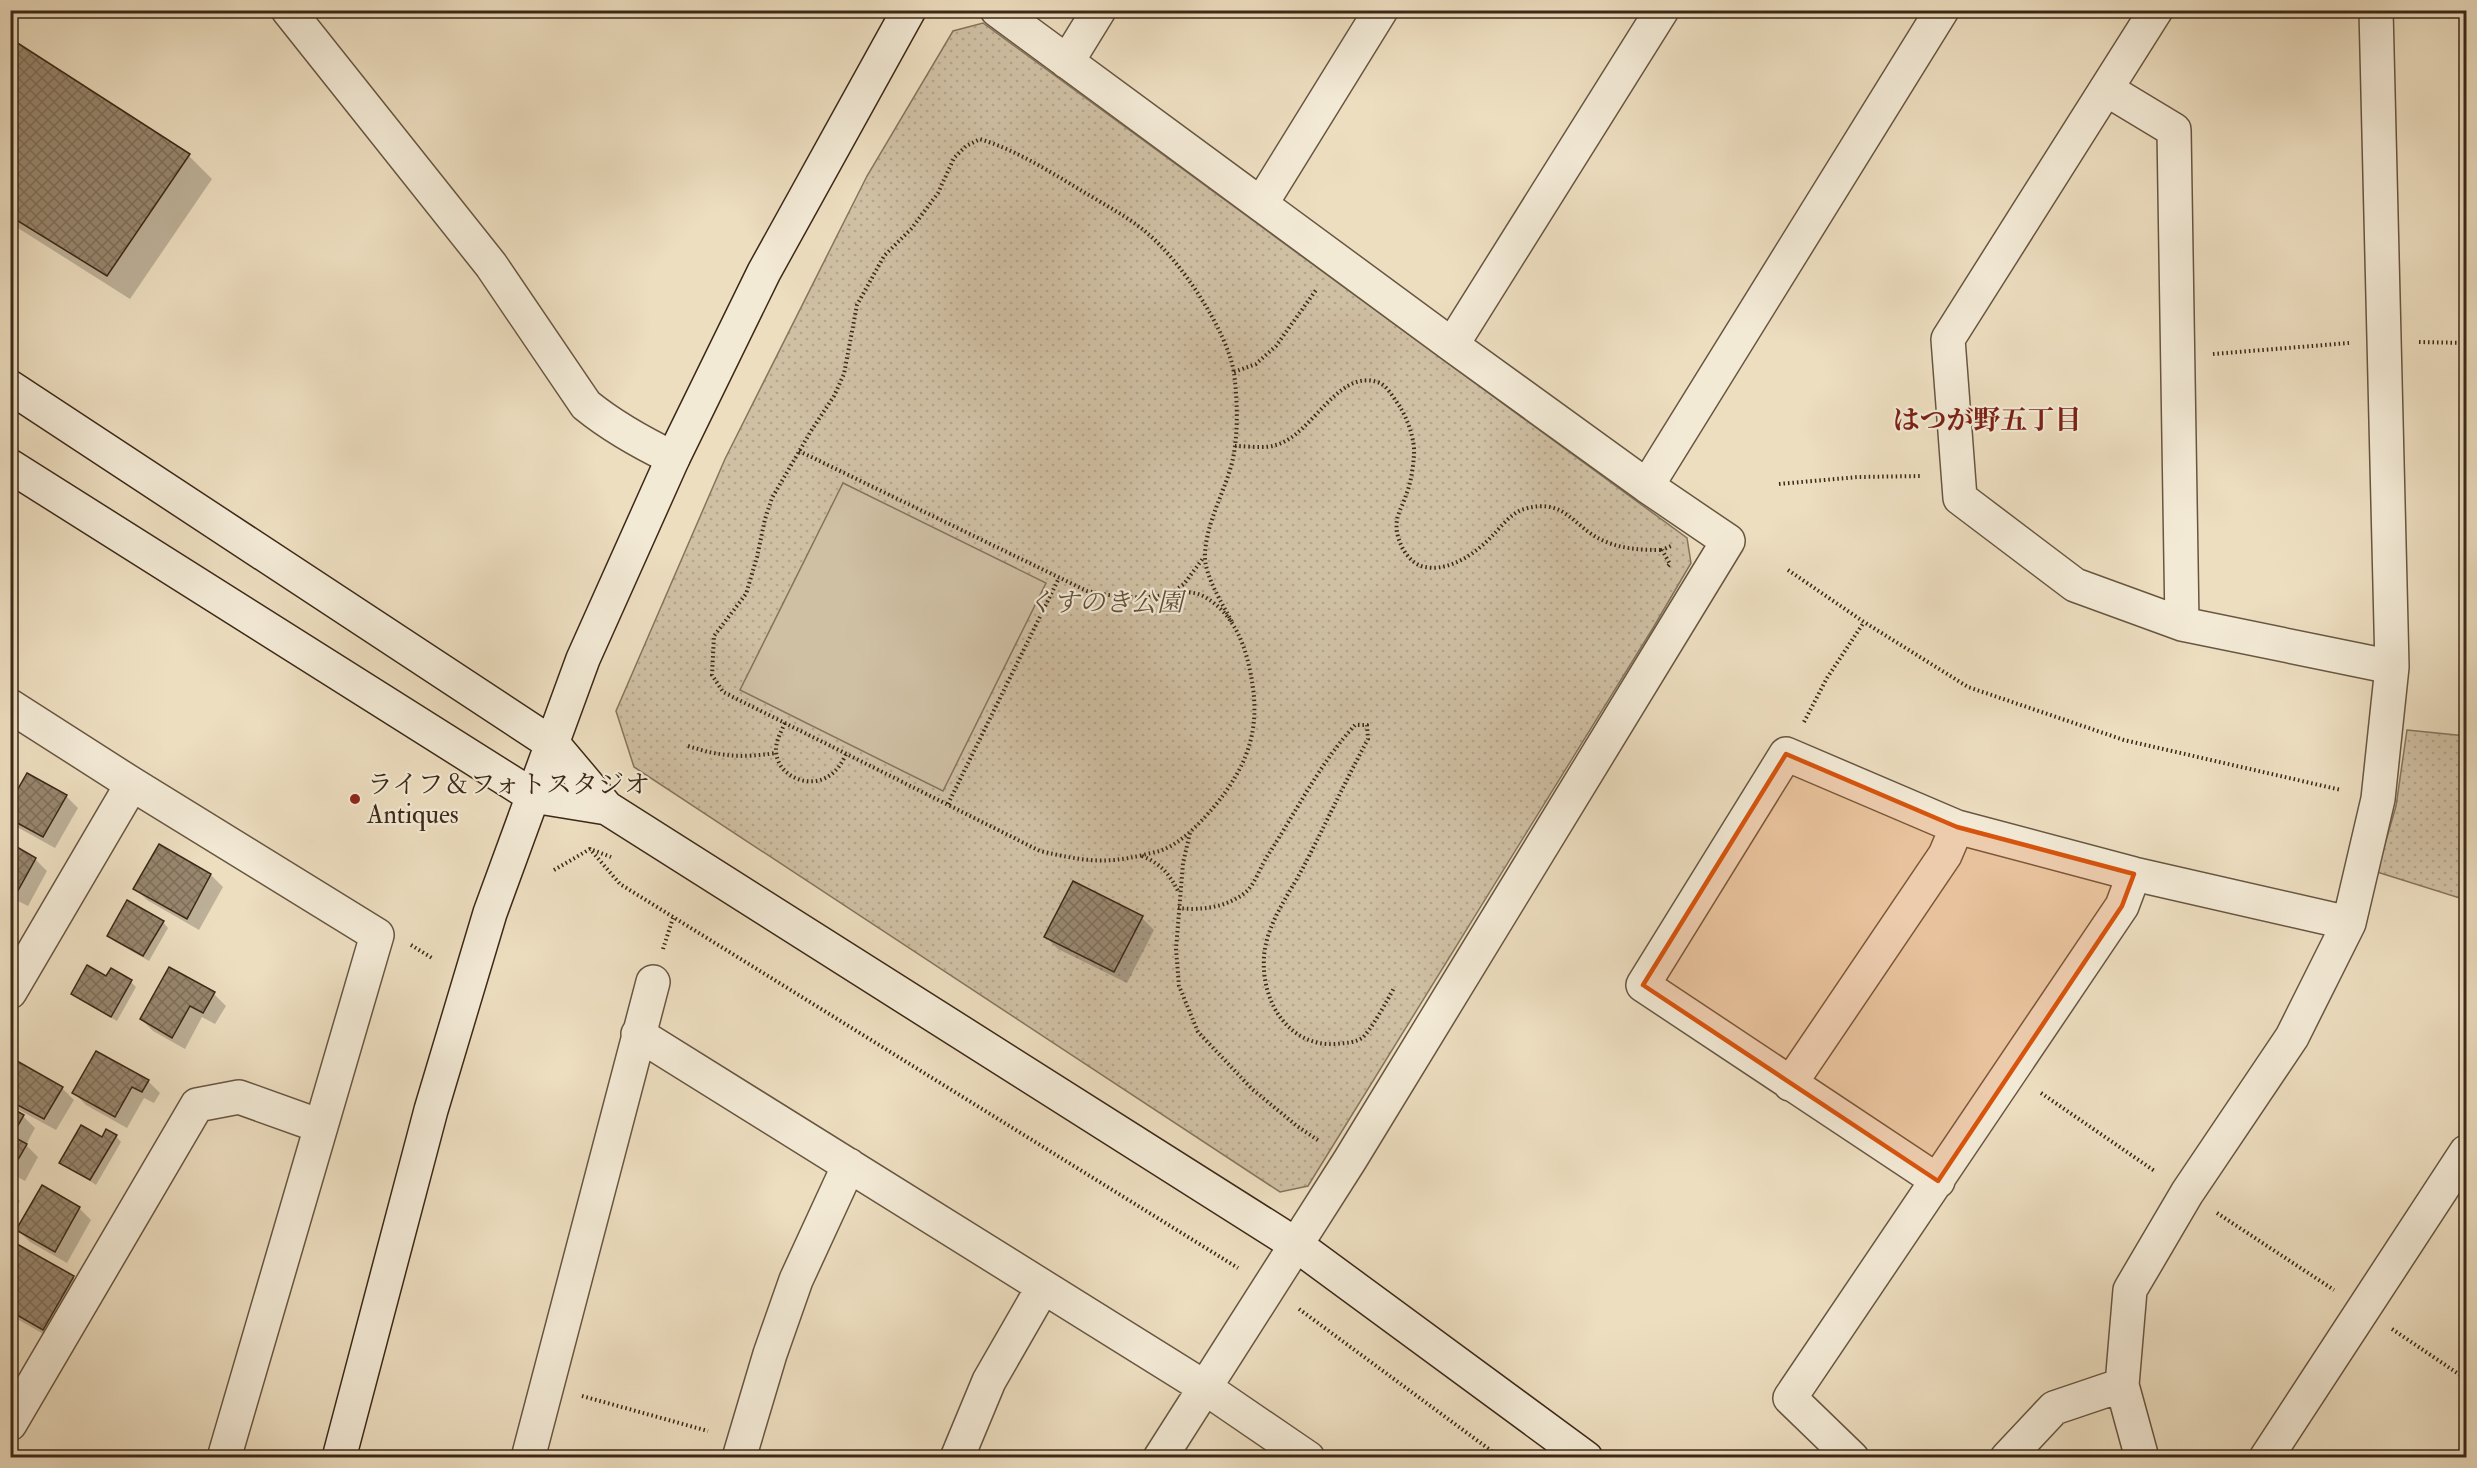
<svg xmlns="http://www.w3.org/2000/svg" width="2477" height="1468" viewBox="0 0 2477 1468" font-family="'IM FELL Double Pica','Noto Serif JP',serif">
<style>
.park{fill:url(#park-dots);stroke:#86745d;stroke-width:1.5}
.pitch{fill:#cfbfa3;stroke:#86745d;stroke-width:1.5}
.shadow{fill:#0003}
.building{fill:url(#building-cross-hatch);stroke:#3c2817;stroke-width:1.5}
.lines{fill:none;stroke-linecap:round;stroke-linejoin:round}
.street-casing{stroke:#685641;stroke-width:36}
.secondary-casing{stroke:#3c2817;stroke-width:36}
.path{stroke:#3c2817;stroke-width:4;stroke-dasharray:1.5 3;stroke-linecap:butt}
.street{stroke:#f3ead6;stroke-width:33}
.secondary{stroke:#f3ead6;stroke-width:33}
.marked{fill:#d7540d;fill-opacity:0.2;stroke:#d7540d;stroke-width:4.5;stroke-linejoin:round}
.poi-dot{fill:#8f2418;stroke:#f3ead6;stroke-width:2}
.labels{text-anchor:middle;stroke-width:4.5;stroke-linejoin:round;paint-order:stroke}
.park-label{font-size:26px;font-style:italic;fill:#614e3a;stroke:#f3ead6}
.poi-label{font-size:26px;fill:#3c2817;stroke:#f3ead6;text-anchor:start}
.neighbourhood-label{font-size:27px;font-weight:bold;fill:#7a1f14;stroke:#f3ead6}
</style>
<defs>
<pattern id="park-dots" width="8" height="8" patternUnits="userSpaceOnUse" patternTransform="scale(1.5)"><rect width="8" height="8" fill="#cfbfa3"/><path d="M2 2h.1M6 6h.1" fill="none" stroke="#b3a48c" stroke-width="1.8" stroke-linecap="round"/></pattern>
<pattern id="building-cross-hatch" width="8" height="8" patternUnits="userSpaceOnUse" patternTransform="scale(1.5)"><rect width="8" height="8" fill="#98876f"/><path d="M0 0l8 8M0 8l8-8" fill="none" stroke="#7d6e5a"/></pattern>
</defs>
<rect width="100%" height="100%" fill="#eddec0"/>
<filter id="stains"><feTurbulence type="fractalNoise" baseFrequency=".00333" numOctaves="4"/><feColorMatrix values="0 0 0 0 .2 0 0 0 0 .09 0 0 0 0 .02 0 0 0 .5 -.17"/></filter>
<radialGradient id="worn" r=".72"><stop offset=".6" stop-color="#630" stop-opacity="0"/><stop offset="1" stop-color="#630" stop-opacity=".3"/></radialGradient>
<!-- park -->
<path class="park" d="M983 23 1687 538 1691 563 1653 628 1308 1186 1280 1192 634 767 616 711 725 459 867 176 953 31Z
M2407 730 2466 736V900L2377 872 2396 806Z"/>
<!-- pitch -->
<path class="pitch" d="M843 483 1046 583 943 791 740 690Z"/>
<!-- shadow -->
<path class="shadow" d="M16 44 189 156 212 179 130 299 10 223V53Z
M66 796 78 808 55 848 17 827 10 820V806Z
M10 845 35 859 47 871 28 906 10 897Z
M159 846 211 875 223 887 199 930 147 900 135 888Z
M1142 918 1154 930 1127 983 1058 949 1046 937Z
M163 922 168 928 149 961 114 941 109 936Z
M107 978 131 982 136 987 117 1021 79 999 73 994Z
M214 994 226 1006 215 1024 202 1017 185 1049 153 1031 141 1019Z
M10 1059 62 1088 74 1100 56 1130 10 1105Z
M148 1081 160 1093 154 1103 144 1098 127 1128 86 1105 74 1093Z
M10 1109 23 1116 35 1128 26 1145 38 1157 25 1181 10 1173Z
M116 1136 121 1142 96 1185 61 1162 102 1139Z
M10 1192 20 1201 10 1218Z
M79 1208 91 1220 67 1263 30 1242 18 1230Z
M10 1259 73 1277 85 1289 56 1341 10 1315Z"/>
<!-- building -->
<path class="building" d="M16 42 190 154 107 276 10 216V50Z
M27 773 67 795 43 837 10 819V803Z
M10 843 36 858 15 896 10 893Z
M159 844 211 874 187 919 133 889Z
M1073 881 1143 916 1114 972 1044 937Z
M127 900 164 921 143 956 107 936Z
M87 965 106 976 111 968 132 980 111 1017 71 994Z
M169 967 215 992 203 1013 190 1006 172 1038 140 1019Z
M96 1051 149 1080 142 1092 132 1087 115 1117 72 1093Z
M10 1057 63 1087 44 1119 10 1101Z
M10 1107 24 1115 12 1136 27 1144 12 1170Z
M81 1125 102 1137 106 1129 117 1135 90 1180 59 1163Z
M42 1185 80 1207 55 1252 16 1230Z
M17 1244 74 1276 43 1330 10 1311V1256Z"/>
<g class="lines">
<defs>
<path id="street" d="M288 10 491 265 586 405C613 427 642 443 673 458
M997 10 1452 345 1647 486 1728 541 1350 1160 1160 1458
M2156 10 1948 339 1960 498 2075 585 2182 624 2392 667
M1067 62 1099 10
M2106 89 2174 130 2182 624
M1261 204 1381 10
M1452 345 1662 10
M1647 486 1942 10
M10 706 132 784 377 935 224 1458
M10 992 132 784
M638 1034 1204 1387 1308 1458
M1790 1084 1945 855 1957 827
M1938 1181 1643 985 1786 754 1957 827 2134 874 2349 923
M10 1424 197 1105 239 1097 320 1126
M528 1458 653 982
M739 1458 770 1354 796 1280 849 1165
M957 1458 989 1381 1043 1287
M1852 1458 1790 1398 2122 906 2134 874
M2007 1458 2054 1408 2122 1385
M2142 1458 2122 1385 2130 1290 2187 1193 2292 1037 2349 923 2378 799 2392 667 2376 10
M2266 1458 2466 1152"/>
<path id="secondary" d="M10 387 554 745 607 808 1295 1244 1586 1458
M10 466 533 796 607 808
M339 1458 431 1110 490 913 583 659 673 458 764 272 909 10"/>
</defs>
<!-- street casing -->
<use href="#street" class="street-casing"/>
<!-- secondary casing -->
<use href="#secondary" class="secondary-casing"/>
<!-- path -->
<path class="path" d="M2419 342 2466 343
M2213 354 2349 343
M1234 372 1256 364 1276 346 1316 290
M1235 446C1248 446 1264 449 1276 445 1313 435 1338 366 1380 383 1388 387 1395 400 1400 407 1408 420 1415 440 1414 455 1413 468 1411 483 1406 495 1404 503 1398 512 1397 520 1394 536 1405 560 1421 566 1447 574 1477 553 1493 535 1502 526 1511 513 1524 509 1566 497 1572 527 1604 541 1622 549 1641 550 1662 550
M799 451 1087 591C1106 595 1125 598 1145 597 1165 597 1185 587 1203 596 1228 609 1242 636 1248 662 1263 722 1252 761 1213 808 1199 824 1184 840 1165 849 1158 852 1150 853 1143 855 1102 865 1080 860 1040 851L723 692 712 675 714 636 746 594 757 557 765 519 772 498 811 431 834 396 844 374 857 305 884 256 912 228 938 193 954 158 966 146 980 139C1015 150 1046 169 1077 188 1100 202 1125 215 1146 232 1180 260 1227 330 1234 373 1237 396 1238 423 1235 446 1231 484 1206 517 1205 555 1204 575 1223 605 1232 622
M1779 484 1858 477 1922 476
M1668 566 1670 564 1662 550 1671 546
M1788 570 1864 622 1968 687 2124 740 2341 790
M1171 593 1184 584 1204 557
M1804 722 1827 678 1864 622
M785 723C781 732 776 740 776 750 776 775 808 790 829 776 837 771 842 763 846 754
M688 746C722 757 741 758 776 753
M948 804 1059 578
M1190 833 1183 863 1176 949 1179 986 1198 1032 1252 1089 1297 1126 1319 1141
M593 850 611 857
M1142 856C1162 864 1170 875 1179 893
M554 870 590 849 620 884 1238 1268
M1178 908C1201 911 1229 907 1247 891 1256 882 1261 865 1268 855 1296 812 1320 763 1355 725H1367L1368 739C1346 780 1327 821 1306 862 1291 892 1266 923 1264 957 1261 1001 1288 1047 1336 1044 1345 1043 1354 1043 1362 1038 1370 1032 1388 999 1394 988
M411 945 432 958
M663 949 673 918
M2041 1093 2156 1172
M2217 1213 2334 1290
M1299 1309 1501 1458
M2392 1329 2466 1379
M582 1396 708 1431"/>
<!-- street -->
<use href="#street" class="street"/>
<!-- secondary -->
<use href="#secondary" class="secondary"/>
</g>
<!-- marked area -->
<path class="marked" d="M1786 754 1957 827 2134 874 2122 906 1938 1181 1643 985Z"/>
<!-- markers -->
<circle class="poi-dot" cx="355" cy="799" r="6"/>
<g class="labels">
<!-- park labels -->
<g class="park-label">
<text x="1105" y="611">くすのき公園</text>
</g>
<!-- poi labels -->
<g class="poi-label">
<text x="367" y="793">ライフ＆フォトスタジオ<tspan x="367" dy="30">Antiques</tspan></text>
</g>
<!-- neighbourhood labels -->
<g class="neighbourhood-label">
<text x="1987" y="429">はつが野五丁目</text>
</g>
</g>
<!-- margin -->
<rect width="2477" height="1468" fill="none" stroke="#eddec0" stroke-width="36"/>
<rect x="12" y="12" width="2453" height="1444" fill="none" stroke="#3c2817" stroke-width="3"/>
<rect x="18" y="18" width="2441" height="1432" fill="none" stroke="#3c2817" stroke-width="1.5"/>
<rect width="100%" height="100%" filter="url(#stains)"/>
<rect width="100%" height="100%" fill="url(#worn)"/>
</svg>
